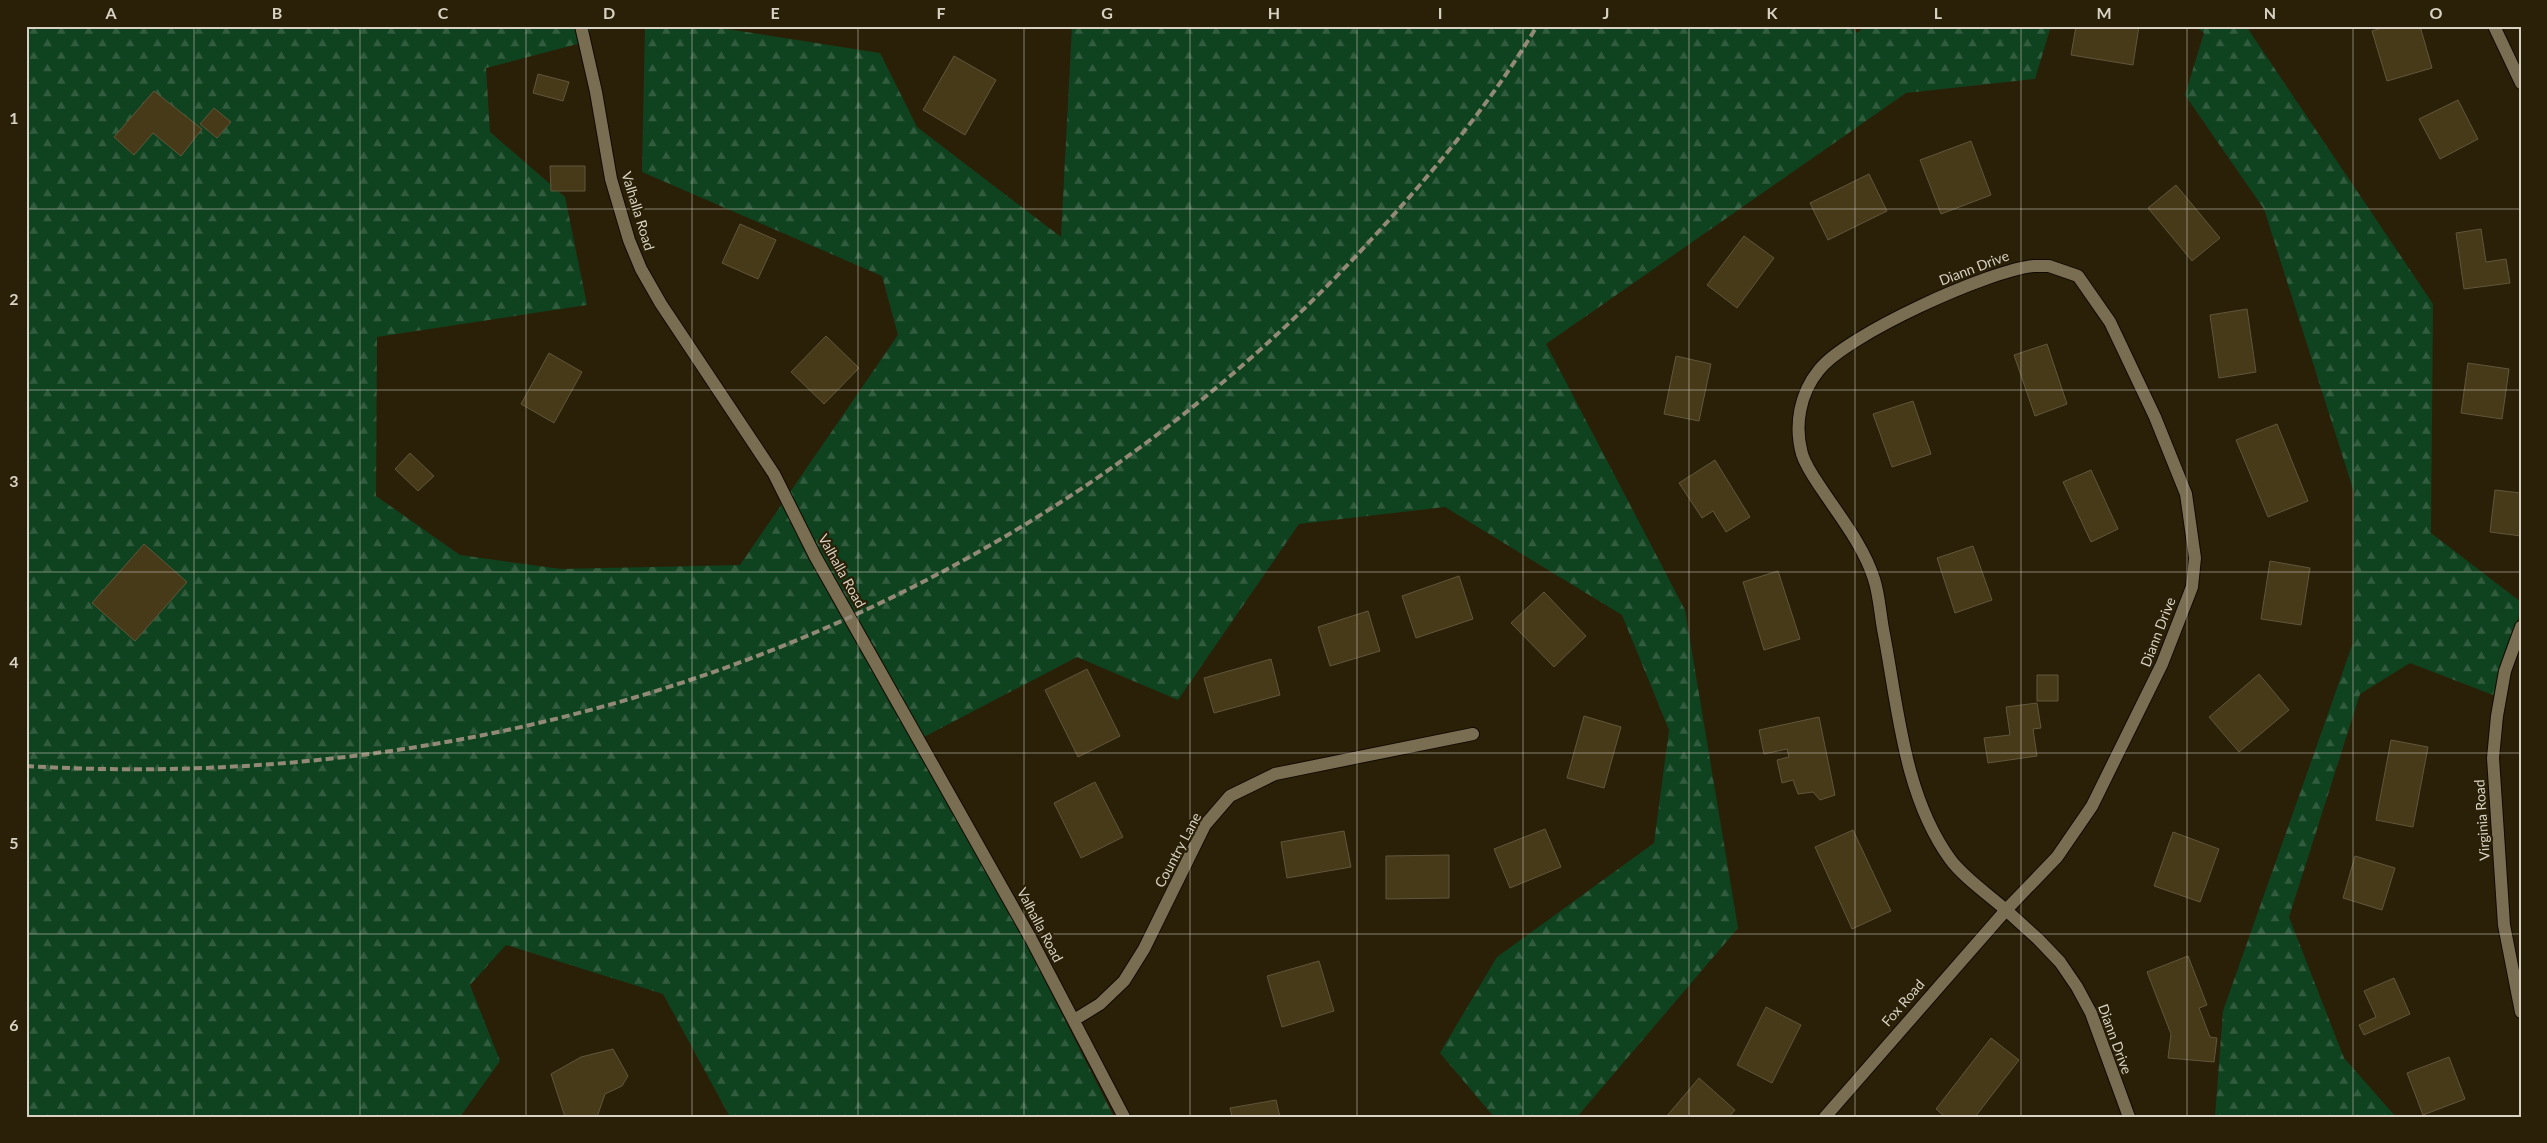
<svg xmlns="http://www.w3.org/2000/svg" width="2547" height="1143" viewBox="0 0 2547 1143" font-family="Lato,sans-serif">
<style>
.forest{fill:url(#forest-firs)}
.building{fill:#473a19;stroke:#61563c}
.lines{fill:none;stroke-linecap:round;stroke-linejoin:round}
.minor-casing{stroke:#120900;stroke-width:14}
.minor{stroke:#796d52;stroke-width:12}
.rail{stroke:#928a77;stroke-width:4;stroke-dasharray:8 4;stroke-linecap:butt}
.grid{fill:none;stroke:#d9d2c4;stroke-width:1;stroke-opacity:0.55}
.labels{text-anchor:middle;stroke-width:4.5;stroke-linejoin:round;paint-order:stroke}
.street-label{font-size:14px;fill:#d9d2c4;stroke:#2a2007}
.neatline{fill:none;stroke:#d9d2c4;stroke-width:2}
.grid-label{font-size:16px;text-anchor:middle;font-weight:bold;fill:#d9d2c4}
</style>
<defs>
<pattern id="forest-firs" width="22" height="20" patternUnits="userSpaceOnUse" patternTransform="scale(1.25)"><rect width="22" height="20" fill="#0f421f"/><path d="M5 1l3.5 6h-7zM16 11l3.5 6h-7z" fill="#315c3e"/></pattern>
</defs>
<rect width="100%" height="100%" fill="#2a2007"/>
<!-- forest -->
<path class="forest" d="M26 26H592L585 42 486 68 490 132 565 197 587 305 377 337 376 496 460 555 561 569 740 565 898 335 882 276 642 172 645 26H708L880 53 917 127 1061 237 1072 26H1851L1857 33 1866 26H2051L2035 79 1906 93 1546 344 1685 610 1738 928 1577 1117H1494L1440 1053 1497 957 1654 843 1669 730 1622 615 1445 507 1299 524 1178 700 1077 657 922 738 1114 1117H730L663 994 506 945 470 985 500 1061 460 1117H26Z
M2195 26H2246L2433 304 2431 533 2521 602V609L2493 695 2410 663 2360 694 2289 917 2344 1058 2396 1117H2215L2223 1011 2353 643 2354 492 2264 209 2185 95 2204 33Z"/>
<!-- building -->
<path class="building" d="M2076 26H2139L2133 65 2071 55Z
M2388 26H2420L2432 68 2387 81 2372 31Z
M954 56 996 80 965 135 923 110Z
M538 74 569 82 563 101 533 93Z
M154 91 202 129 181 156 153 133 134 155 114 137Z
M2458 100 2478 139 2440 159 2419 119Z
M214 108 231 122 217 138 200 124Z
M1971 141 1991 195 1941 214 1920 160Z
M550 166H585V191H551Z
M1869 174 1887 211 1828 240 1810 203Z
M2176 185 2220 238 2192 261 2148 208Z
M740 224 776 240 758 279 722 263Z
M2481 229 2486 262 2506 259 2510 283 2464 289 2456 233Z
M1744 236 1774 258 1737 308 1707 285Z
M2247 309 2256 372 2219 378 2210 315Z
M826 336 859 368 824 404 791 372Z
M2047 344 2067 404 2035 416 2014 355Z
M549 353 582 372 554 423 521 404Z
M1676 356 1711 364 1699 421 1664 414Z
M2468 363 2509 369 2502 419 2461 413Z
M1913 401 1931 454 1892 467 1873 414Z
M2277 424 2308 501 2268 517 2236 440Z
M410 453 434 476 418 491 395 469Z
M1715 460 1750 517 1726 532 1713 511 1702 518 1679 483Z
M2091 470 2118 529 2091 542 2063 482Z
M2495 490 2521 493V536L2490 532Z
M144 544 187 582 135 641 92 603Z
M1973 546 1992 600 1955 613 1937 558Z
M2270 561 2310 568 2301 625 2261 619Z
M1778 571 1800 639 1764 650 1743 582Z
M1459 576 1473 619 1416 638 1402 596Z
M1544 592 1586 636 1554 667 1511 623Z
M1368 611 1380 651 1330 666 1318 627Z
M1271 659 1280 695 1214 713 1204 678Z
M1087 669 1120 736 1078 757 1045 690Z
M2259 674 2289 710 2239 752 2209 717Z
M2037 675H2058V701H2037Z
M2037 703 2041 728 2033 729 2037 756 1988 763 1984 738 2010 735 2006 707Z
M1584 716 1621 727 1604 788 1567 778Z
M1819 717 1835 795 1820 800 1813 792 1798 794 1793 780 1782 783 1777 760 1789 757 1787 749 1764 754 1759 730Z
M2391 740 2428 747 2413 827 2376 820Z
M1095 782 1123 837 1081 858 1054 803Z
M1545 829 1561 867 1510 888 1494 849Z
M1853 830 1891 911 1852 929 1815 847Z
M1344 831 1351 867 1287 878 1281 842Z
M2173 832 2219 849 2200 902 2154 886Z
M1449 855V898L1386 899V856Z
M2355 856 2395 868 2382 910 2343 898Z
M2188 956 2207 1005 2199 1008 2210 1037 2217 1038 2214 1062 2168 1058 2171 1034 2147 972Z
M1319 961 1334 1011 1282 1027 1267 976Z
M2394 978 2410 1014 2364 1035 2359 1025 2376 1017 2364 991Z
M1766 1007 1801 1025 1772 1083 1737 1065Z
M1991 1038 2019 1060 1975 1117H1945L1936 1109Z
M613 1049 628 1076 622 1086 605 1094 597 1117H565L551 1074 581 1057Z
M2449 1057 2465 1099 2423 1115 2407 1073Z
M1699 1078 1735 1110 1729 1117H1666Z
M1276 1100 1280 1117H1232L1230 1108Z"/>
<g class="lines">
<defs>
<path id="minor" d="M581 26 596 92 611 179 629 240 641 269 661 304 774 474 815 556 1031 939 1124 1117
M2494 26 2521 83
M2034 266H2049L2078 276 2110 322 2155 417 2186 494 2195 558 2192 587 2162 664 2092 806 2057 857 2006 910C1989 895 1963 877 1950 859 1903 794 1898 705 1883 629 1880 612 1879 594 1874 579 1864 547 1841 518 1823 491 1815 479 1806 467 1802 454 1794 425 1800 393 1819 370 1846 335 1989 270 2034 266Z
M2521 627 2505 671 2497 716 2493 758 2504 925 2521 1012
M1074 1020 1100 1004 1124 981 1144 949 1205 825 1230 796 1275 774 1473 734
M1825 1117 2006 910 2039 940 2060 962 2077 987 2091 1013 2129 1117"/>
</defs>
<!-- minor casing -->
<use href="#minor" class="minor-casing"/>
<!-- minor -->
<use href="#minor" class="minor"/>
<!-- rail -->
<path class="rail" d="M26 766C523 796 1013 621 1356 256 1422 185 1487 110 1537 26"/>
</g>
<!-- grid -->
<path class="grid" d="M194 26V1117M360 26V1117M526 26V1117M692 26V1117M858 26V1117M1024 26V1117M1190 26V1117M1357 26V1117M1523 26V1117M1689 26V1117M1855 26V1117M2021 26V1117M2187 26V1117M2353 26V1117M26 209H2521M26 390H2521M26 572H2521M26 753H2521M26 934H2521"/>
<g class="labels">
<!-- street labels -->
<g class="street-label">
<text transform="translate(638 211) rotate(73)" y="5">Valhalla Road</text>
<text transform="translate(1974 268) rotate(-21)" y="5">Diann Drive</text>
<text transform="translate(842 571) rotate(61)" y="5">Valhalla Road</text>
<text transform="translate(2158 632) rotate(-69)" y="5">Diann Drive</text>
<text transform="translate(2482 820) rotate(-94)" y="5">Virginia Road</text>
<text transform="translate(1178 850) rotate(-62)" y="5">Country Lane</text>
<text transform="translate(1040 925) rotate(62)" y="5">Valhalla Road</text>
<text transform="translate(1903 1003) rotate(-49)" y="5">Fox Road</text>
<text transform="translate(2115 1039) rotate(70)" y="5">Diann Drive</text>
</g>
</g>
<!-- border -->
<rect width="2547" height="1143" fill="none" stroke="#2a2007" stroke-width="55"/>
<rect x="28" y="28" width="2492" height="1088" class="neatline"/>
<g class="grid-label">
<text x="111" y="19">A</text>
<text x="277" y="19">B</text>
<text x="443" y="19">C</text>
<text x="609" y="19">D</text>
<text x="775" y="19">E</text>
<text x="941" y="19">F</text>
<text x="1107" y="19">G</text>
<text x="1274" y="19">H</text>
<text x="1440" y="19">I</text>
<text x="1606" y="19">J</text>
<text x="1772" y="19">K</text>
<text x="1938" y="19">L</text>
<text x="2104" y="19">M</text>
<text x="2270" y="19">N</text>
<text x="2436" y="19">O</text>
<text x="14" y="124">1</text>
<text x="14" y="305">2</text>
<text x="14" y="487">3</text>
<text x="14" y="668">4</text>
<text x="14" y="849">5</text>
<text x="14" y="1031">6</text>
</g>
</svg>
